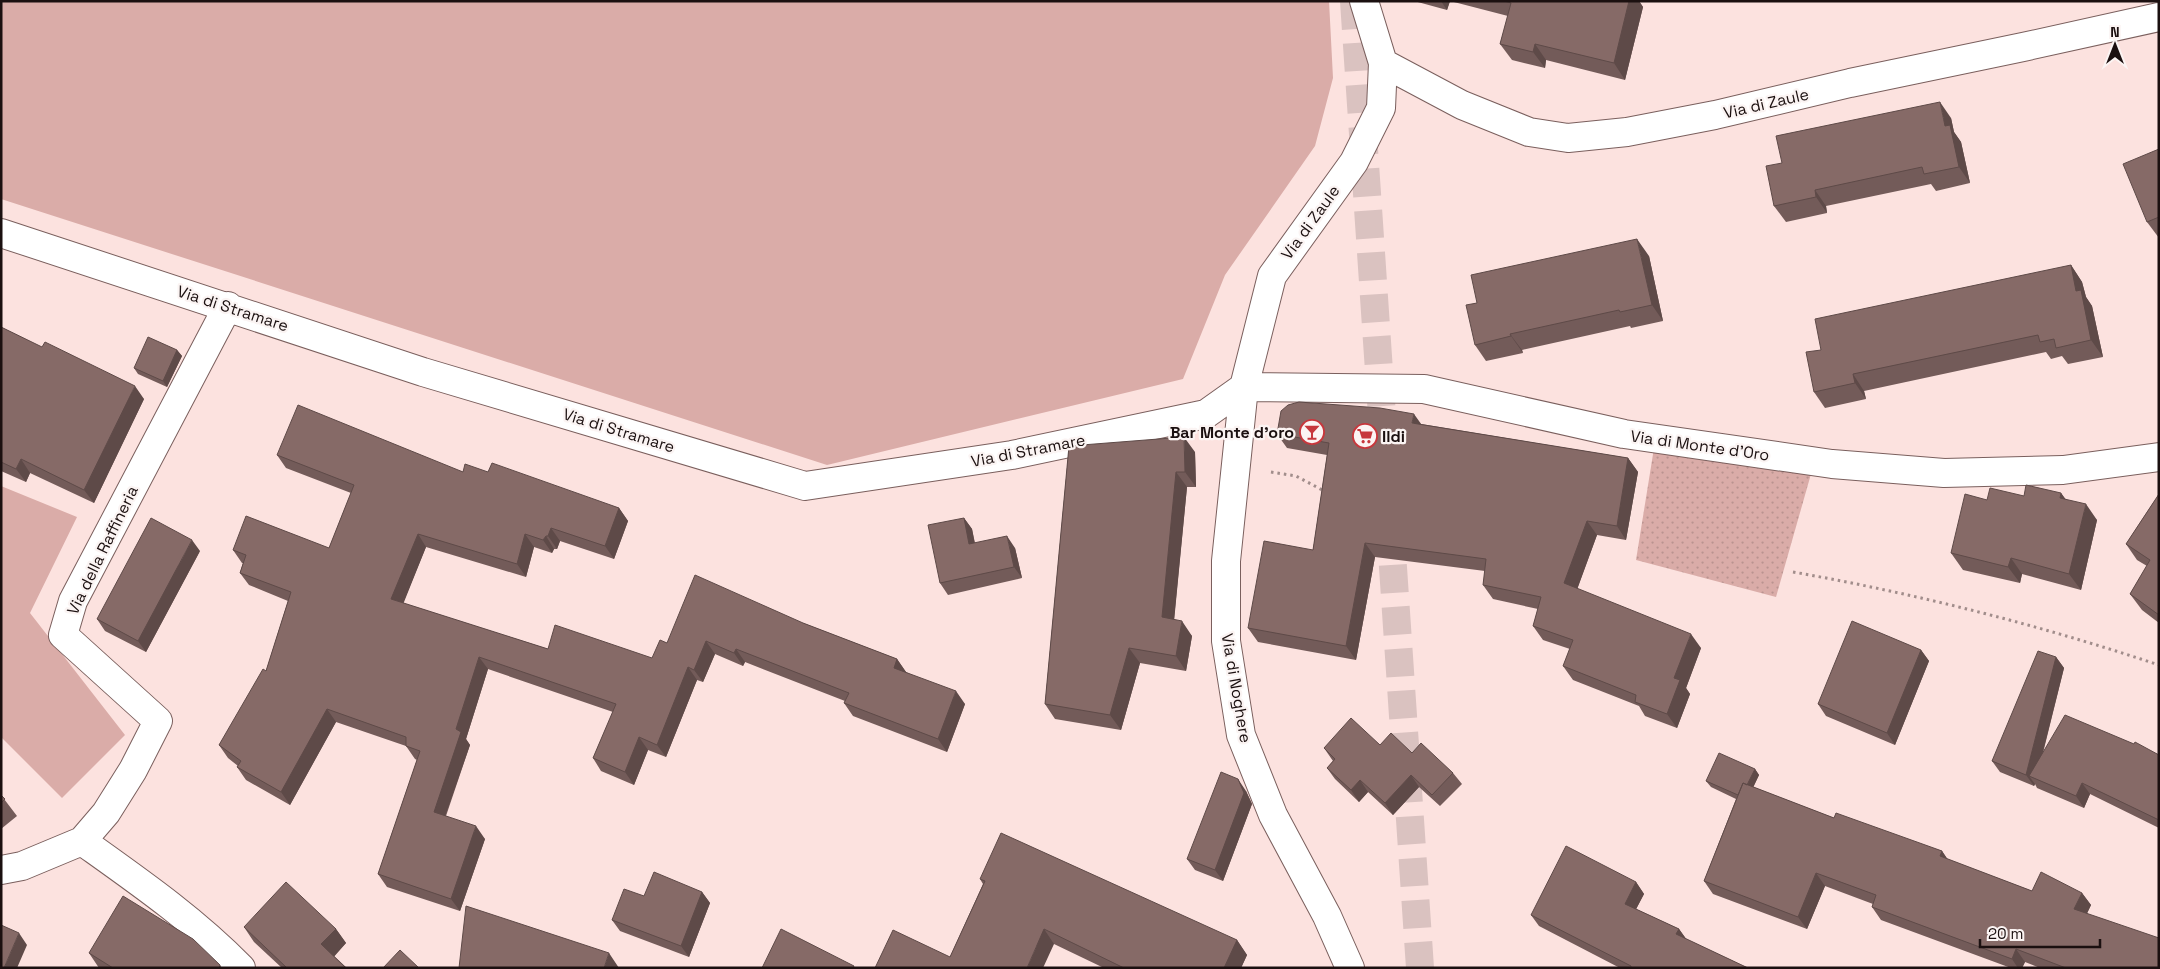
<svg xmlns="http://www.w3.org/2000/svg" width="2160" height="969" viewBox="0 0 2160 969" font-family="'Space Grotesk',sans-serif">
<style>
.grass{fill:#daaca8}
.park{fill:url(#park-dots)}
.lines{fill:none;stroke-linecap:round;stroke-linejoin:round}
.major-tunnel{stroke:#dac2c0;stroke-width:28;stroke-dasharray:28 14;stroke-linecap:butt}
.minor-casing{stroke:#7a5f5d;stroke-width:30}
.path{stroke:#a18d8b;stroke-width:3;stroke-dasharray:2.5 4;stroke-linecap:butt}
.minor{stroke:#fff;stroke-width:28}
.wall{fill:#735b59}
.shaded-wall{fill:#5e4a48}
.building{fill:#866a67;stroke:#5e4a48}
.labels{text-anchor:middle;stroke-width:4.5;stroke-linejoin:round;paint-order:stroke}
.street-label{font-size:16px;fill:#1b1010;stroke:#fbf4f3}
.poi-label{font-size:16px;font-weight:bold;fill:#1b1010;stroke:#fbf4f3;text-anchor:end}
</style>
<defs>
<pattern id="park-dots" width="8" height="8" patternUnits="userSpaceOnUse" patternTransform="scale(1.25)"><rect width="8" height="8" fill="#daaca8"/><path d="M2 2h.1M6 6h.1" fill="none" stroke="#ba9390" stroke-width="1.8" stroke-linecap="round"/></pattern>
</defs>
<rect width="100%" height="100%" fill="#fce2df"/>
<!-- grass -->
<path class="grass" d="M1 1H1329L1333 78 1315 146 1225 275 1183 379 827 465 1 199Z
M1 486 77 517 30 613 125 735 62 798 1 737Z"/>
<!-- park -->
<path class="park" d="M1654 448 1811 474 1776 597 1636 560Z"/>
<g class="lines">
<!-- major-tunnel -->
<path class="major-tunnel" d="M1354 1 1384 445
M1390 523 1420 968"/>
<defs>
<path id="minor" d="M1383 63 1462 105 1529 132 1568 138 1627 132 1715 115 1850 83 2023 47 2159 17
M1 233 423 372 805 486 1012 455 1206 414 1244 387
M1244 387 1424 389 1624 434 1832 464 1944 473 2063 470 2159 457
M82 841C138 881 193 919 241 968
M1 870 22 866 82 841 106 813 133 770 158 721 63 635 73 601 228 306
M1350 968 1327 916 1273 815 1241 735 1226 641V561L1244 387 1272 276 1354 162 1381 108 1383 63 1364 1"/>
</defs>
<!-- minor casing -->
<use href="#minor" class="minor-casing"/>
<!-- path -->
<path class="path" d="M1271 472 1296 476 1326 492
M1793 572C1918 594 2039 625 2159 665"/>
<!-- minor -->
<use href="#minor" class="minor"/>
</g>
<!-- wall -->
<path class="wall" d="M1414 1H1450L1447 10Z
M1450 1H1639L1643 7 1625 80 1546 60 1545 68 1512 60 1500 44 1508 16Z
M1951 118 1954 132 1961 142 1970 183 1936 191 1931 184 1826 206 1827 213 1786 222 1774 206 1782 163Z
M2159 149V238L2147 222Z
M1649 256 1663 321 1631 328 1630 326 1522 350 1523 353 1486 361 1475 345 1477 303Z
M2071 265 2082 282 2086 297 2092 306 2103 357 2068 364 2062 356 2051 359 2046 352 1864 391 1866 399 1825 408 1814 392 1821 350Z
M1 327 144 399 94 503 30 473 26 482 1 471Z
M177 350 182 356 167 387 138 374 134 368Z
M1421 424 1628 458 1638 472 1626 540 1597 535 1577 589 1701 648 1686 688 1690 694 1677 728 1645 716 1639 706 1573 680 1563 666 1570 649 1543 640 1533 626 1538 609 1493 599 1483 585 1485 571 1375 557 1356 660 1258 642 1248 628 1313 550 1327 455 1287 448 1277 434Z
M1069 446 1195 452 1196 487H1187L1174 619 1192 636 1186 671 1140 663 1121 730 1055 719 1045 704Z
M277 455 463 472H488L619 508 628 521 614 559 560 541 557 549H554L552 553 534 547 526 577 426 547 403 603 548 649 652 658 667 643 803 623 897 659 906 672 965 704 947 752 853 716 844 703 845 701 745 662 743 666 715 654 703 682 697 680 666 757 648 750 634 785 601 771 593 758 613 712 488 669 466 739 470 745 446 816 485 839 460 911 387 887 378 874 417 760 415 759 406 746 336 722 290 805 246 780 237 767 238 766 228 758 219 745 266 671 288 601 249 585 240 573 243 563H242L233 550 329 548 351 493 286 468Z
M2061 493 2065 499 2097 520 2081 590 2022 574 2020 583 1963 570 1951 553 1987 500 2024 496Z
M2159 494V623L2142 610 2130 594 2147 566 2137 560 2126 544Z
M964 518 972 529 975 543 1015 548 1022 578 948 595 940 583Z
M200 551 146 652 105 631 97 619Z
M1921 650 1929 661 1895 745 1826 716 1818 704Z
M2056 657 2064 668 2043 753 2159 755V828L2090 794 2084 808 2037 788 2035 784 2034 786 2000 772 1992 761Z
M1380 745 1412 753 1453 773 1462 784 1440 806 1419 787 1393 815 1368 792 1359 802 1335 779 1327 768 1333 761 1324 748Z
M1755 769 1759 775 1753 787 1834 818 1942 851 1947 859 2032 891 2082 893 2091 905 2087 913 2159 968H2040L2025 962 2022 968H2011L1881 920 1872 907 1873 904 1825 886 1807 929 1713 894 1704 881 1736 799 1711 787 1706 781Z
M1246 791 1252 804 1223 881 1195 870 1187 859Z
M1 795 17 816 1 829Z
M980 879 1237 940 1247 955 1241 968H1104L1054 944 950 957 983 884Z
M1636 882 1644 894 1636 909 1679 929 1686 939 1748 968H1620L1539 926 1531 915Z
M702 892 710 903 689 957 620 931 612 920 644 896Z
M244 927 336 929 346 943 334 956 347 968H282L254 942Z
M89 953 220 965 222 968H99Z"/>
<!-- shaded-wall -->
<path class="shaded-wall" d="M1441 1H1450L1447 10Z
M1629 1H1639L1643 7 1625 80 1614 63Z
M1535 44 1546 60 1545 68 1533 52Z
M1940 102 1951 118 1954 132 1961 142 1970 183 1959 167 1945 126Z
M1815 190 1826 206 1827 213 1816 197Z
M1637 239 1649 256 1663 321 1652 305Z
M2071 265 2082 282 2086 297 2092 306 2103 357 2091 340 2076 291Z
M1510 334 1522 350 1523 353 1511 336Z
M177 350 182 356 167 387 163 381Z
M1853 374 1864 391 1866 399 1855 383Z
M135 386 144 399 94 503 84 490Z
M1414 414 1424 428 1412 423Z
M1184 437 1195 452 1196 487 1185 472Z
M1628 458 1638 472 1626 540 1617 526Z
M21 459 30 473 26 482 16 469Z
M1176 472 1187 487 1173 632 1162 617Z
M2061 493 2073 509 2060 498Z
M2086 504 2097 520 2081 590 2069 574Z
M619 508 628 521 614 559 605 546Z
M964 518 972 529 977 556 969 544Z
M1587 521 1597 535 1574 598 1564 583Z
M551 528 560 541 557 549 548 536Z
M418 534 426 547 400 612 391 599Z
M525 534 534 547 526 577 517 564Z
M546 536 554 549 552 553 543 540Z
M1007 536 1015 548 1022 578 1014 567Z
M192 540 200 551 146 652 138 641Z
M1365 543 1375 557 1356 660 1346 646Z
M2011 558 2022 574 2020 583 2008 567Z
M1182 621 1192 636 1186 671 1176 656Z
M1691 634 1701 648 1686 688 1690 694 1677 728 1667 714 1674 678Z
M706 641 715 654 703 682 694 670Z
M1129 648 1140 663 1121 730 1110 715Z
M736 649 745 662 743 666 734 653Z
M1921 650 1929 661 1895 745 1887 733Z
M479 657 488 669 466 739 470 745 442 825 434 812 456 729Z
M2056 657 2064 668 2036 779 2029 776 2035 784 2034 786 2026 775Z
M897 659 906 672 903 680 894 668Z
M688 667 697 680 666 757 657 745Z
M956 691 965 704 947 752 938 739Z
M327 709 336 722 290 805 281 792Z
M639 737 648 750 634 785 625 772Z
M1755 769 1759 775 1746 803 1742 797Z
M1411 775 1419 787 1393 815 1385 803Z
M1238 779 1246 791 1252 804 1223 881 1215 870Z
M1360 780 1368 792 1359 802 1351 790Z
M2082 783 2090 794 2084 808 2076 796Z
M476 826 485 839 460 911 451 899Z
M1942 851 1951 864 1940 856Z
M1816 873 1825 886 1807 929 1798 917Z
M1636 882 1644 894 1633 915 1625 904Z
M702 892 710 903 689 957 681 946Z
M2082 893 2091 905 2083 922 2074 909Z
M336 929 346 943 332 959 321 944Z
M1044 929 1054 944 1043 968H1027Z
M1679 929 1687 940 1676 934Z
M19 933 27 945 17 968H4Z
M1237 940 1247 955 1241 968H1224Z
M2016 949 2025 962 2022 968H2018L2012 959Z
M609 953 619 968H604Z"/>
<!-- building -->
<path class="building" d="M1504 1H1629L1614 63 1535 44 1533 52 1500 44 1511 3Z
M1940 102 1945 126 1950 125 1959 167 1924 174 1922 167 1815 190 1816 197 1774 206 1766 166 1782 163 1776 136Z
M2159 149V217L2147 222 2123 164Z
M1637 239 1652 305 1620 312 1619 310 1510 334 1511 336 1475 345 1466 305 1477 303 1471 275Z
M2071 265 2076 291 2081 290 2091 340 2056 348 2054 339 2040 342 2038 335 1853 374 1855 383 1814 392 1806 352 1821 350 1815 319Z
M1 327 42 347 45 342 135 386 84 490 21 459 16 469 1 462Z
M148 337 177 350 163 381 134 368Z
M1299 402 1380 408 1414 414 1412 423 1628 458 1617 526 1587 521 1564 583 1691 634 1674 678 1680 680 1667 714 1635 702 1636 695 1563 666 1573 640 1533 626 1541 597 1483 585 1486 559 1365 543 1346 646 1248 628 1264 541 1313 550 1329 443 1277 434 1281 411 1288 405Z
M298 405 463 472 465 464 488 472 492 463 619 508 605 546 551 528 548 536H546L543 540 525 534 517 564 418 534 391 599 548 649 555 625 652 658 660 640 667 643 695 575 803 623 897 659 894 668 956 691 938 739 844 703 849 693 736 649 734 653 706 641 694 670 688 667 657 745 639 737 625 772 593 758 616 704 479 657 456 729 461 732 434 812 476 826 451 899 378 874 420 751 406 746V737L327 709 281 792 237 767 241 761 219 745 263 669 266 671 291 592 240 573 246 555 233 550 246 516 329 548 354 485 277 455Z
M1184 437 1185 472H1176L1162 617 1182 621 1176 656 1129 648 1110 715 1045 704 1069 446Z
M2026 485 2061 493 2060 498 2086 504 2069 574 2011 558 2008 567 1951 553 1965 494 1987 500 1990 488 2024 496Z
M2159 494V615L2130 594 2150 560 2126 544Z
M151 518 192 540 138 641 97 619Z
M964 518 969 544 1007 536 1014 567 940 583 928 525Z
M1852 621 1921 650 1887 733 1818 704Z
M2038 651 2056 657 2026 775 1992 761Z
M2065 715 2134 744 2135 742 2159 755V820L2082 783 2076 796 2029 776Z
M1351 718 1380 745 1391 733 1412 753 1421 743 1453 773 1432 795 1411 775 1385 803 1360 780 1351 790 1327 768 1335 759 1324 748Z
M1719 753 1755 769 1747 785 1743 783 1738 795 1706 781Z
M1221 772 1238 779 1244 793 1215 870 1187 859Z
M1743 783 1834 818 1836 813 1942 851 1940 856 2032 891 2041 872 2082 893 2074 909 2159 938V968H2066L2016 949 2012 959 1872 907 1876 895 1816 873 1798 917 1704 881Z
M1 795 5 799 1 803Z
M1001 833 1237 940 1224 968H1124L1044 929 1027 968H875L893 930 950 957 985 881 980 879Z
M1566 846 1636 882 1625 904 1679 929 1676 934 1748 968H1631V966L1531 915Z
M654 872 702 892 681 946 612 920 624 889 644 896Z
M286 882 336 929 321 944 346 968H287L244 927Z
M123 896 193 939 220 965 219 968H113L89 953Z
M466 906 609 953 604 968H459Z
M1 925 19 933 4 968H1Z
M781 929 854 966 853 968H762Z
M400 950 419 968H383Z"/>
<!-- icons -->
<defs>
<symbol id="bar-ring" viewBox="-11 -11 22 22"><circle r="9.5" fill="#fbf4f3" stroke="#c7373c" stroke-width="1.5"/><path d="M-6-5H6L.8 .8V4.5H3.5V6h-7V4.5H-.8V.8Z" fill="#c7373c"/></symbol>
<symbol id="supermarket-ring" viewBox="-11 -11 22 22"><circle r="9.5" fill="#fbf4f3" stroke="#c7373c" stroke-width="1.5"/><path d="M-6-5.5h2.5l.6 2H6L4.5 2H-2.5L-4.4-4H-6ZM-1.5 3.2a1.3 1.3 0 1 0 .1 0ZM3 3.2a1.3 1.3 0 1 0 .1 0Z" fill="#c7373c"/></symbol>
</defs>
<g fill-rule="evenodd">
<use href="#bar-ring" x="1298" y="418" width="28" height="28"/>
<use href="#supermarket-ring" x="1351" y="422" width="28" height="28"/>
</g>
<g class="labels">
<!-- street labels -->
<g class="street-label">
<text transform="translate(1766 103) rotate(-13)" y="6">Via di Zaule</text>
<text transform="translate(1310 222) rotate(-54)" y="6">Via di Zaule</text>
<text transform="translate(233 308) rotate(18)" y="6">Via di Stramare</text>
<text transform="translate(619 430) rotate(17)" y="6">Via di Stramare</text>
<text transform="translate(1700 445) rotate(8)" y="6">Via di Monte d'Oro</text>
<text transform="translate(1028 450) rotate(-11)" y="6">Via di Stramare</text>
<text transform="translate(102 550) rotate(-64)" y="6">Via della Raffineria</text>
<text transform="translate(1237 688) rotate(80)" y="6">Via di Noghere</text>
</g>
<!-- poi labels -->
<g class="poi-label">
<text x="1294" y="438">Bar Monte d'oro</text>
<text x="1382" y="442" text-anchor="start">Ildi</text>
</g>
</g>
<!-- border -->
<rect width="2160" height="969" fill="none" stroke="#1b1010" stroke-width="5"/>
<!-- north arrow -->
<g transform="translate(2115 45)" stroke="#fbf4f3" stroke-width="4" paint-order="stroke">
<path d="M0-4L9 19L0 12L-9 19Z" fill="#1b1010"/>
<text y="-8" font-size="14" font-weight="bold" text-anchor="middle" fill="#1b1010">N</text>
</g>
<!-- scale -->
<path d="M1980 939v8h120v-8" fill="none" stroke="#1b1010" stroke-width="2.5"/>
<text x="1988" y="939" font-size="15" fill="#1b1010" stroke="#fbf4f3" stroke-width="4" paint-order="stroke">20 m</text>
</svg>
